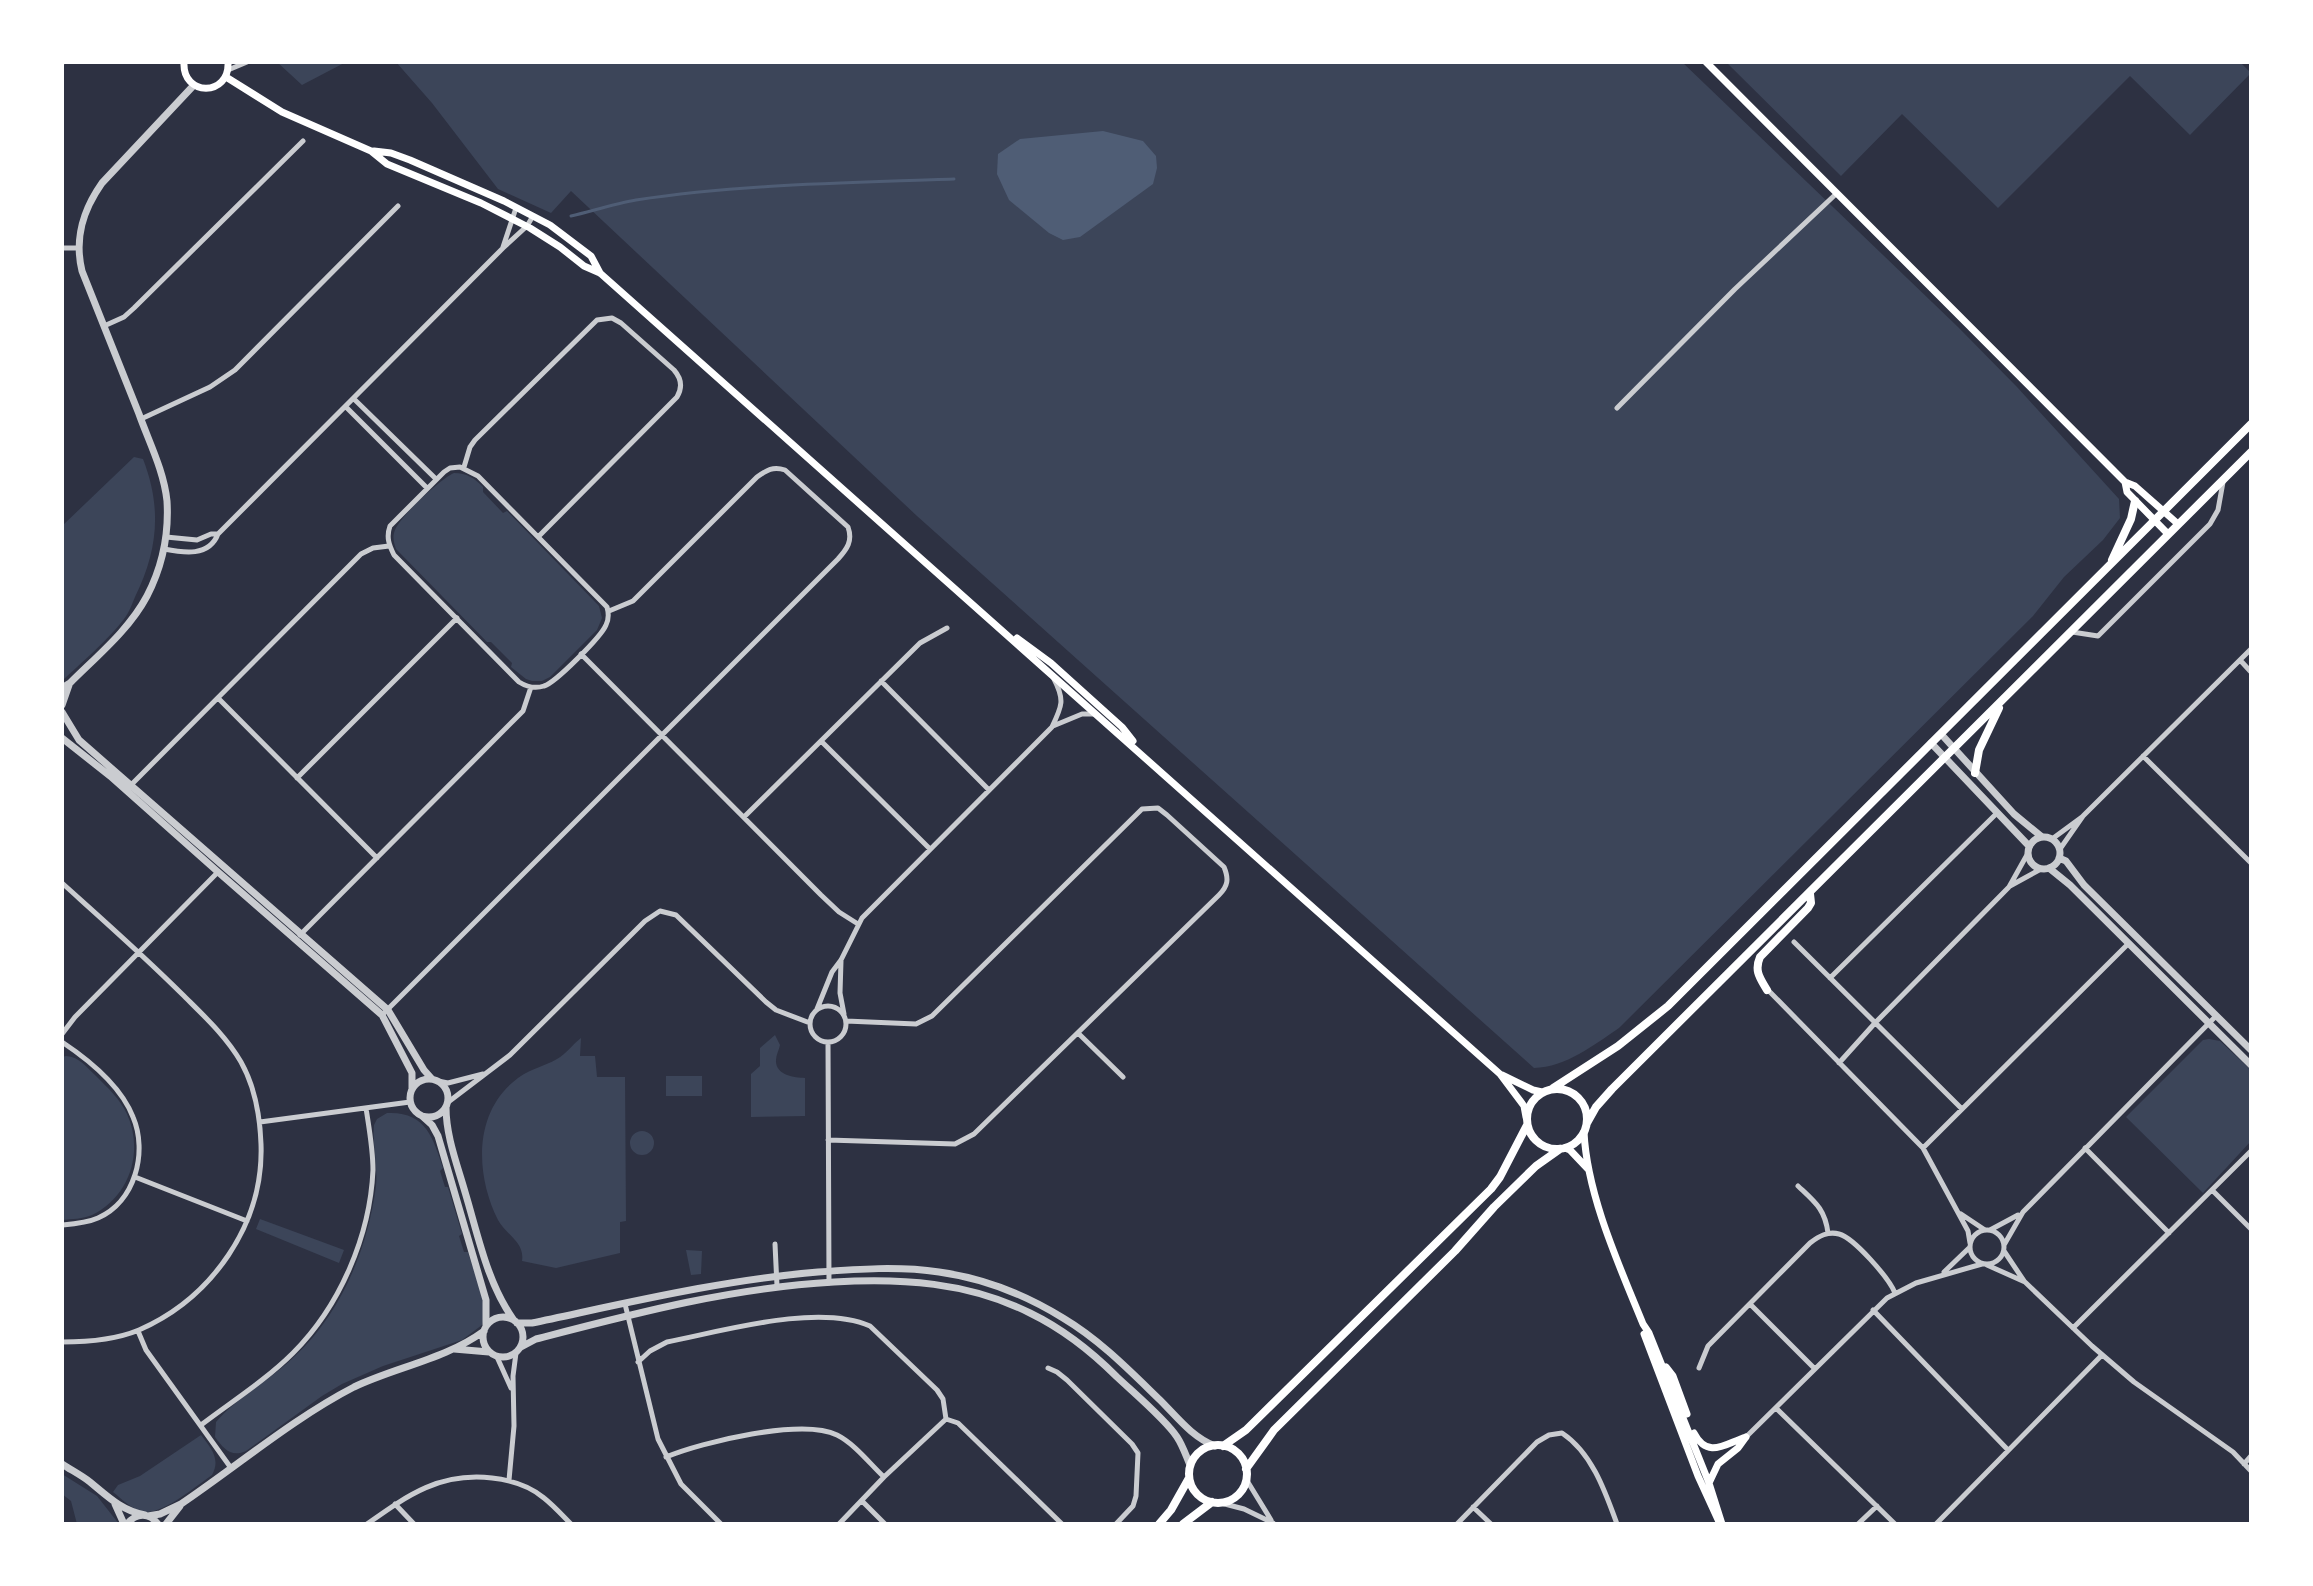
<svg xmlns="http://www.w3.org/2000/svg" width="2313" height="1586" viewBox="0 0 2313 1586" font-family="Rubik,sans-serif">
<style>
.green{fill:#3c4559}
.water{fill:#4f5d75}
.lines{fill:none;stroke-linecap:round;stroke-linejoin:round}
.stream{stroke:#4f5d75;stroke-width:3}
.minor{stroke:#caccd0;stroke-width:5}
.tertiary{stroke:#caccd0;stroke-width:7}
.secondary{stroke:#fff;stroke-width:7}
.primary{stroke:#fff;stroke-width:8}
</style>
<rect width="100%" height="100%" fill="#2d3142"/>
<!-- green -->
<path class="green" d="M277 62H346L302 85Z
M396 62H1682L1958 327 2017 387 2119 499 2120 518 2103 540 2064 577 2033 616 1619 1028C1594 1045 1566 1067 1534 1068L917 516 571 191 551 213 498 189 432 103Z
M1726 62H2240L2251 73 2190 135 2130 76 1998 208 1902 114 1841 176Z
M134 457 143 459C162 508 158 550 135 597 132 604 129 613 124 619 109 639 80 664 62 681V526Z
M454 473C467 473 474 478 483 487V492L503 513 507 511 599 606 602 618 597 630 550 677 542 681H532L526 679 511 667 512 663 491 642H487L396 549C394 543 392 537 395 530 399 518 441 478 454 473Z
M775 1035 780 1045C779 1050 776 1055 776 1060 775 1075 794 1078 805 1078V1116L751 1117V1074L760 1066V1048Z
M581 1038 580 1056H595L597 1077H625L626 1221 620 1222V1253L556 1268 522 1261C525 1242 506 1235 498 1220 475 1174 473 1111 518 1078 532 1068 545 1066 557 1059 566 1054 573 1044 581 1038Z
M2209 1039 2220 1041 2251 1070V1141L2203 1193 2126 1117 2203 1040Z
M66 1056C80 1057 86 1067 96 1076 108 1088 120 1099 127 1114 144 1151 130 1197 92 1215 83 1219 72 1219 62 1220V1057Z
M666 1076H702V1096H666Z
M387 1113C425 1111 433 1137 443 1168L440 1171 445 1187H448L462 1234 459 1236 464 1252H468C474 1273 489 1304 482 1325L462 1340 383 1366 342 1384 322 1396 246 1451C231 1458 223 1448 215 1437L216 1422C238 1396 272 1379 296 1355 342 1312 368 1247 376 1186 378 1164 372 1144 374 1125L377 1119Z
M630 1143a12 12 0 1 1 24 0a12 12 0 1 1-24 0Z
M260 1219 344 1250 339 1263 256 1229Z
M686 1250 702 1251 701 1274 691 1275Z
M201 1435C211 1448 221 1459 212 1475 196 1486 165 1513 145 1512 133 1511 122 1499 113 1492L118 1485 140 1476Z
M62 1474 97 1496 119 1524H77L71 1501 62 1494Z"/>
<!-- water -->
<path class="water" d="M1103 131 1143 141 1156 156 1157 168 1153 184 1080 237 1063 240 1049 233 1009 200 997 174 998 154 1020 139Z"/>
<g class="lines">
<!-- stream -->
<path class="stream" d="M571 216C592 211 614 204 636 200 741 184 848 183 954 179"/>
<!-- minor -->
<path class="minor" d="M62 63 63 62
M228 70 247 62
M503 247 516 208
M62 248H78
M104 326 124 317 134 308 303 141
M354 399 436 479
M346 407 427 488
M1617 408 1735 289 1837 193
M141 419 210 387 235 370 398 206
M460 467 478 476 607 607C609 614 609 619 606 625 601 637 555 683 544 686 535 689 527 687 519 682L394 555C389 545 386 537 390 526L444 472 450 468Z
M464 467 470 447 475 440 597 320 612 318 621 323 674 370C681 378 683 387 677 397L539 536
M166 537 197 540 211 534H218
M164 549C184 553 209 557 218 534L503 248 527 226 533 216
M2072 632 2098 636 2210 524 2218 510 2223 482
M581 654 821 895 839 912 858 924
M2240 660 2251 672
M881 681 989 790
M218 698 377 858
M1053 726 1082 714H1096
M821 741 930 849
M2143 756 2251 863
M297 778 457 618
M129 787 361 554 373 548 389 546
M744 817 920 643 947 628
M2052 839 2082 817
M2060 849 2083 816 2251 649
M62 883C102 919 143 955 182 994 203 1015 226 1036 241 1062 255 1087 260 1116 261 1144 264 1224 212 1298 139 1330 115 1340 88 1342 62 1342
M2010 886 2041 869
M300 935 523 711 531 687
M1794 942 1962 1109
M841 961 840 993 844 1014
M1830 978 1997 813
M1768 990 1923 1148 1968 1231 1970 1243
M810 1024a18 18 0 1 1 36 0a18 18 0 1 1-36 0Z
M817 1009 832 972 841 960 862 918 1052 727C1062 706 1065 700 1054 679
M382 1015 838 559C847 549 853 541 848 527L785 470C773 466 767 470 757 477L633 601 609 611
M1078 1033 1123 1077
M62 1034 75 1017 218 872
M62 1042C89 1060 121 1086 133 1117 148 1152 135 1202 98 1218 87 1223 74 1224 62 1225
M828 1042 829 1283
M1839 1063 1875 1023 2009 887 2028 853
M438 1081 448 1083 483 1074
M447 1103 510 1055 645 921 660 911 676 915 766 1002 776 1010 810 1023
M260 1122 410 1102
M828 1140 955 1144 974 1134 1219 895C1228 886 1229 879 1224 867L1167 815 1158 808 1142 809 932 1016 916 1024 846 1021
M1923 1148 2128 944
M2085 1148 2169 1233
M135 1177 247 1221
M1798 1186C1815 1202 1825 1209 1828 1233
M2212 1190 2251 1229
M1961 1214 1985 1230
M1970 1247a17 17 0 1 1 34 0a17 17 0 1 1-34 0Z
M1990 1230 2018 1215
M775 1244 777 1286
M2004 1245 2023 1212 2216 1016
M2004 1251 2024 1281
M1987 1265 2025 1282 2092 1346 2134 1382 2233 1452 2251 1471
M1944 1272 1969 1248
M625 1304 658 1439 681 1484 721 1524
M1750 1304 1814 1368
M1873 1310 2008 1450
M2073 1328 2251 1151
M138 1331 146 1350 231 1468
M497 1357 511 1388
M638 1362 650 1351 667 1342C723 1331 818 1303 870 1326L937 1390 943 1399 946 1419
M1048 1368 1057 1372 1067 1380 1132 1444 1138 1453 1136 1496 1133 1506 1116 1524
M1699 1368 1708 1346 1810 1243C1819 1236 1828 1231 1839 1234 1854 1238 1889 1278 1895 1293
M1776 1408 1895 1524
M201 1425C231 1402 266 1380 293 1353 340 1306 370 1236 373 1170 373 1149 369 1128 366 1108
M1746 1437 1887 1298 1916 1283 1982 1264
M666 1457C702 1442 802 1418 837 1435 855 1444 870 1464 884 1477
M2244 1464 2251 1456
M1246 1479 1271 1520
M509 1480 514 1426 513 1376 516 1353
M862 1501 885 1524
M1221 1503 1244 1509 1273 1523
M395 1504 414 1524
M1473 1507 1491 1524
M367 1524C408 1495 440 1472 492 1478 510 1480 530 1486 544 1498 554 1506 562 1515 571 1524
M839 1524 884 1477 946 1419 958 1423 1062 1524
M1457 1524 1537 1442 1549 1435 1562 1433C1592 1453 1605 1491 1617 1524
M1858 1524 1877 1506
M1936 1524 2102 1355"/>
<!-- tertiary -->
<path class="tertiary" d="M62 688 70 683C97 656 129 630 147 596 162 567 169 534 167 501 164 471 149 442 139 414 120 366 101 319 82 271 74 238 83 210 102 183L194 85
M62 705 69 685
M62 712 79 740 388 1010 424 1070 432 1079
M1941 734 2014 814 2042 837
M62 738 110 776 218 872 382 1015 412 1073V1089
M1931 743 2029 846
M2028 853a16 16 0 1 1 32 0a16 16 0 1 1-32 0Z
M2059 858 2066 861 2084 885 2251 1050
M2049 868 2070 885 2251 1065
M410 1098a19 19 0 1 1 38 0a19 19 0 1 1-38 0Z
M446 1107C446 1136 457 1164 465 1192 478 1235 487 1282 513 1319
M422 1116 432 1125 438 1136 486 1300V1326
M483 1337a20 20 0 1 1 40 0a20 20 0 1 1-40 0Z
M517 1323H532C627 1303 722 1280 818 1272 858 1269 899 1266 939 1272 982 1278 1026 1295 1063 1318 1100 1340 1130 1371 1160 1400 1178 1418 1192 1437 1215 1446
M521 1347 536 1339C636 1313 730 1288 834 1282 901 1278 968 1282 1030 1313 1063 1329 1091 1351 1117 1377 1134 1393 1166 1420 1177 1437 1183 1446 1186 1456 1190 1465
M454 1349 489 1352
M62 1464C71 1470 81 1475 90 1482 107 1496 122 1511 145 1515
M115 1504 124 1524
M148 1516 160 1514 181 1504C237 1466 294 1418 354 1387 396 1367 446 1359 484 1331
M127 1524C136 1513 149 1512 158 1524
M166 1524 180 1506"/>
<!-- secondary -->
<path class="secondary" d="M184 62C182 97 230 97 228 62
M1706 62 2125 482 2135 486 2178 524
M226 77 282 112 371 151 387 164 481 203 530 228 560 247 584 266 600 273 1500 1074 1524 1106 1526 1117
M374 151 391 153 410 160 504 201 550 225 591 256 600 273
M2125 482 2127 492 2168 534
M1017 638 1051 663 1122 727 1133 741
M1502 1075 1533 1090 1542 1092
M1584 1132C1587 1195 1619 1265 1643 1324L1649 1333 1709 1483 1722 1524
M1565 1148 1570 1150 1588 1169
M1644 1334 1698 1476 1720 1524
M1666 1367 1673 1376 1687 1414
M1694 1433C1708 1460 1726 1443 1746 1437
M1709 1483 1718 1464 1738 1448 1746 1437"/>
<!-- primary -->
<path class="primary" d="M2112 560 2131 519 2135 501
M1975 773 1979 750 1999 708
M1767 990C1760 978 1754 971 1760 957L1808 908 1811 903 1810 894
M1553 1088 1618 1046 1668 1006 2251 424
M1527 1119a30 30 0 1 1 60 0a30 30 0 1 1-60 0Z
M1587 1123 1596 1107 1612 1089 2251 452
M1189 1474a29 29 0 1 1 58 0a29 29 0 1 1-58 0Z
M1223 1446 1246 1430 1491 1189 1500 1177 1527 1125
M1246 1469 1274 1430 1455 1251 1494 1207 1536 1166 1560 1149
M1159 1524 1171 1510 1189 1478
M1183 1524 1212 1502"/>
</g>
<!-- border -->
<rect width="2313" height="1586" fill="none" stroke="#ffffff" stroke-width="128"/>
</svg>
